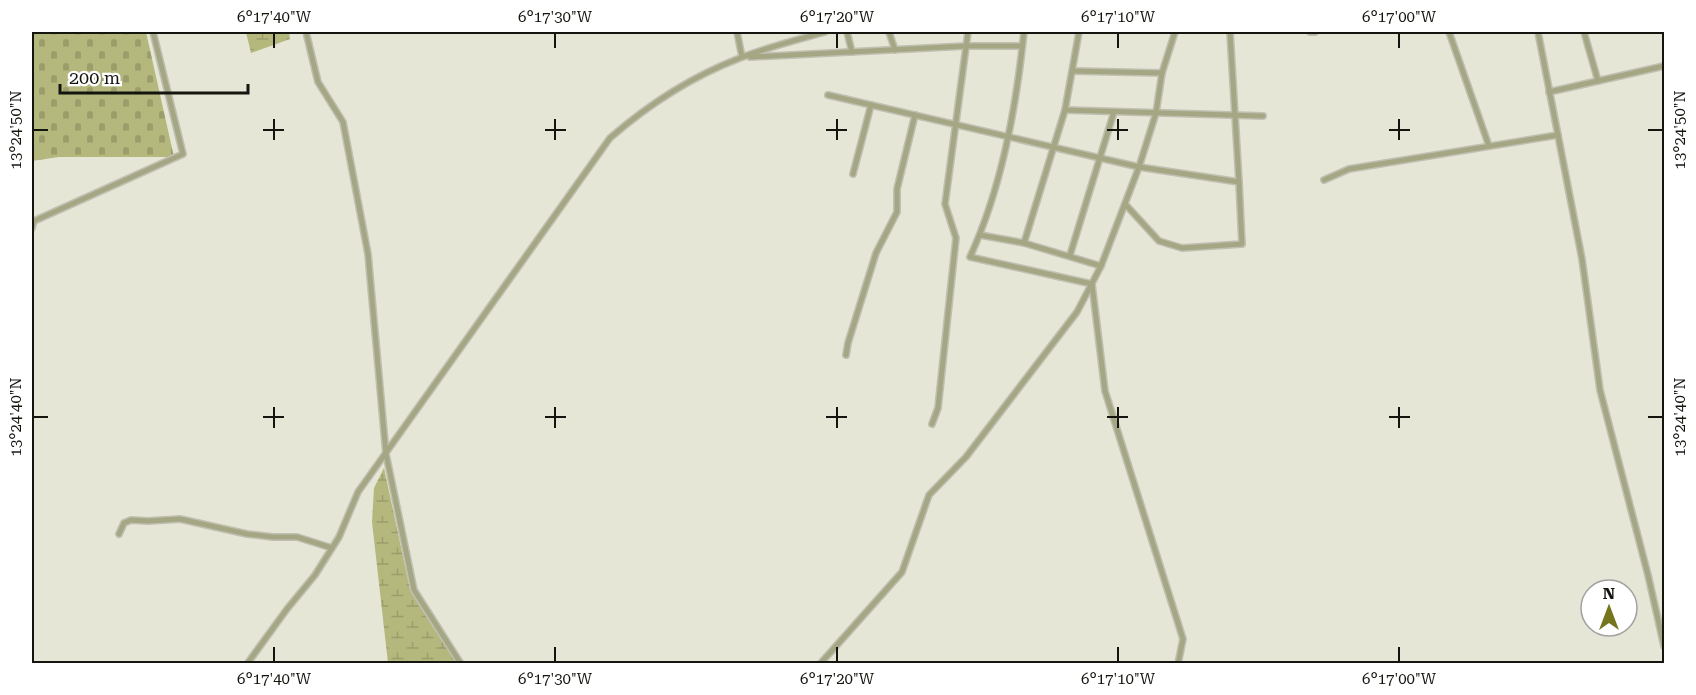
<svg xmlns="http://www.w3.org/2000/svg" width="1696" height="695" viewBox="0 0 1696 695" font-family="'Roboto Serif',serif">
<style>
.wetland{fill:url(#wetland-marsh)}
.cemetery{fill:url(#cemetery-stones)}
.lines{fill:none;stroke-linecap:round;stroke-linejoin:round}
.minor-casing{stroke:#c0c0b2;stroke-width:8}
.minor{stroke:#a5a784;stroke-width:5}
.ticks{fill:none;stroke:#15150f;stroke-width:2}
.neatline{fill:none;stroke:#15150f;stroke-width:2}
.ticks-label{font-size:15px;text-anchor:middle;fill:#15150f}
</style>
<defs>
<pattern id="wetland-marsh" width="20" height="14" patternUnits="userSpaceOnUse" patternTransform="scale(1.5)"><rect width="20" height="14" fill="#b5b87d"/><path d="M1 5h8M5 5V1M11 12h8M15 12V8" fill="none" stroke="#9b9d6b"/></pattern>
<pattern id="cemetery-stones" width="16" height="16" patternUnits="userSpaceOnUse" patternTransform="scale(1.5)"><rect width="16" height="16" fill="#b5b87d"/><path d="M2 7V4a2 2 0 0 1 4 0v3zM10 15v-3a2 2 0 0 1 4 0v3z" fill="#9b9d6b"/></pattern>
</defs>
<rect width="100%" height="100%" fill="#e5e6d6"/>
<g class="wetland">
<polygon points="246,32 289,32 290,39 251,53"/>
<polygon points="384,468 410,589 457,663 388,663 372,522 374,488"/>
</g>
<polygon class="cemetery" points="32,32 146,32 174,157 59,157 32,161"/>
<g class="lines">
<g class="minor-casing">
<g id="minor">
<polyline points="306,32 318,82 343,122 368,254 386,454 414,590 461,664"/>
<polyline points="737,32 742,57"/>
<polyline points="847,32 852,52"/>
<polyline points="889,32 895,50"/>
<path d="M1024,32c-8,76 -22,155 -54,225l122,27 13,107 78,248 -5,25"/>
<polyline points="1230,32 1239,182"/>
<polyline points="1310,32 1315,32"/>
<polyline points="1449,32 1489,146"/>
<polyline points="1538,32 1582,259 1600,390 1648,575 1664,646"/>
<polyline points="1584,32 1598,81"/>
<polyline points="750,57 966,46 1022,46"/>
<polyline points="1073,71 1162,73"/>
<polyline points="1549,92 1664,66"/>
<polyline points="828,95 1139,167 1239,182 1242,244 1182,248 1159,241 1125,204"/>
<polyline points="1065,110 1263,116"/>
<polyline points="853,174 871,105"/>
<polyline points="1324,180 1349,169 1558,135"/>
<polyline points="32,228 34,221 183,154 153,32"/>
<polyline points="980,235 1024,243 1101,266"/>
<polyline points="1024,243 1065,110 1079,32"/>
<polyline points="1070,255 1114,112"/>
<polyline points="846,355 848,343 876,253 897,212 897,189 915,115"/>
<polyline points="932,424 938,408 956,238 945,204 968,32"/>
<polyline points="119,534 124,523 131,520 148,521 180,519 247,534 273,537 297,537 332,548"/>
<path d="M247,664l40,-55 28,-34 24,-38 19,-45 252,-354c38,-33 83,-62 130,-80 28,-11 57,-18 85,-26"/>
<polyline points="820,664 902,572 929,495 966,457 1077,312 1101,266 1139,167 1156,113 1162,73 1175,32"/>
</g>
</g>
<use href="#minor" class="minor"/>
</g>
<path class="ticks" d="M274,33v15M555,33v15M837,33v15M1118,33v15M1399,33v15M274,119v21M555,119v21M837,119v21M1118,119v21M1399,119v21M33,130h15M263,130h21M545,130h21M826,130h21M1107,130h21M1389,130h21M1648,130h15M274,407v21M555,407v21M837,407v21M1118,407v21M1399,407v21M33,417h15M263,417h21M545,417h21M826,417h21M1107,417h21M1389,417h21M1648,417h15M274,647v15M555,647v15M837,647v15M1118,647v15M1399,647v15"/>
<rect width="1696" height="695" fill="none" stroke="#ffffff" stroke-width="66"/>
<g transform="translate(1609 608)"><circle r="28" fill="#ffffff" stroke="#a1a19f" stroke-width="1.5"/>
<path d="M0-4.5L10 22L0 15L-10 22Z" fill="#74751c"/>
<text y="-9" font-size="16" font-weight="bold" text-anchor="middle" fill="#15150f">N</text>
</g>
<path d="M60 84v9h188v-9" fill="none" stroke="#15150f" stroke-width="3"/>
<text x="69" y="84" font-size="18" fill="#15150f" stroke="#ffffff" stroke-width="4.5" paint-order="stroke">200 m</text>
<rect x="33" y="33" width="1630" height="629" class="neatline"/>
<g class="ticks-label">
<text x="274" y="22">6°17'40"W</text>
<text x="555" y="22">6°17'30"W</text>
<text x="837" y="22">6°17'20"W</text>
<text x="1118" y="22">6°17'10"W</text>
<text x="1399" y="22">6°17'00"W</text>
<text transform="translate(16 130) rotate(-90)" y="5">13°24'50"N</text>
<text transform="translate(1680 130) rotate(-90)" y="5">13°24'50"N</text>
<text transform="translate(16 417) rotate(-90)" y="5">13°24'40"N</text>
<text transform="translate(1680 417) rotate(-90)" y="5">13°24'40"N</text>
<text x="274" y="684">6°17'40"W</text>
<text x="555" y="684">6°17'30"W</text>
<text x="837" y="684">6°17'20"W</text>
<text x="1118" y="684">6°17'10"W</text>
<text x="1399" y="684">6°17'00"W</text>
</g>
</svg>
